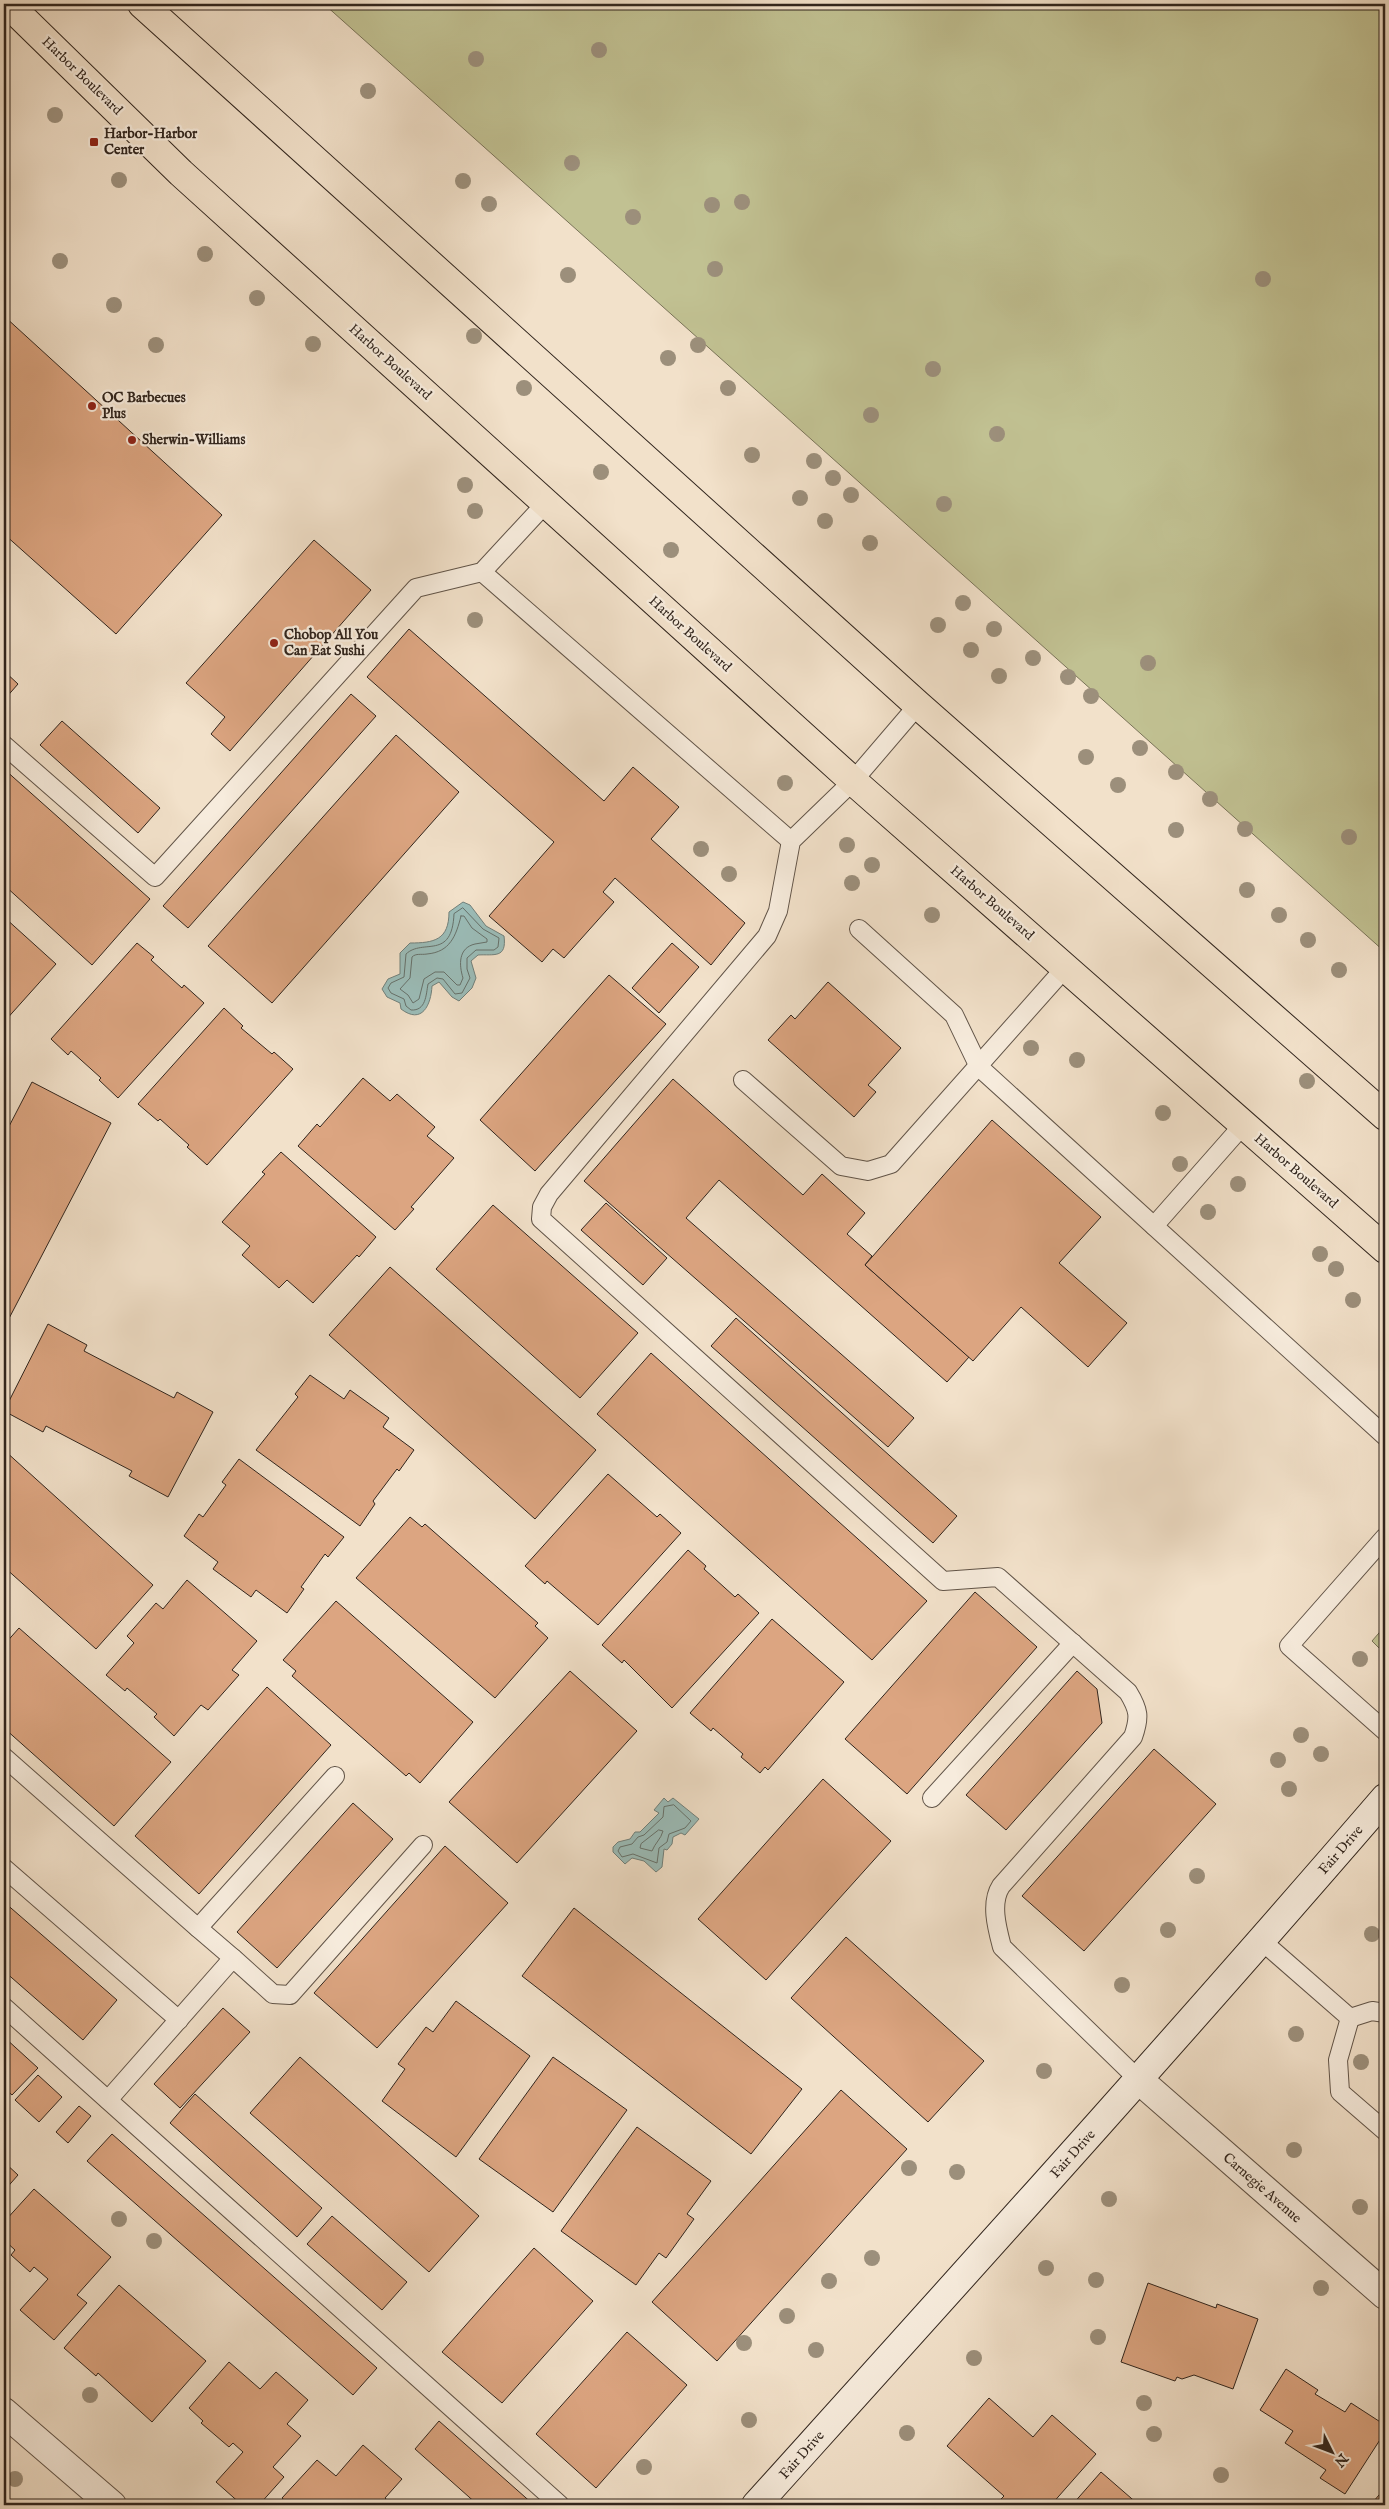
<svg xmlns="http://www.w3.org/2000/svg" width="1389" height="2509" viewBox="0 0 1389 2509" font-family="'IM FELL English',serif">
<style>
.green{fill:#c1c192;stroke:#797358}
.water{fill:#9bbdb9;stroke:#71807b}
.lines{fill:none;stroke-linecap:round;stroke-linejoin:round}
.shore{stroke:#66716b;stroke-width:1}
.building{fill:#dca581;stroke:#31251d}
.service-casing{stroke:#615448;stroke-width:20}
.minor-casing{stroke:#615448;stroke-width:30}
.secondary-casing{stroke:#31251d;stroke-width:30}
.primary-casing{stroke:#31251d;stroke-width:30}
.service{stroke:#f7ecdd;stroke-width:18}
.minor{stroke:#f7ecdd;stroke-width:28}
.secondary{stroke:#f7ecdd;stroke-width:28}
.primary{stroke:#f2e1ca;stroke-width:28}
.tree{fill:#9c8f7b}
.poi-dot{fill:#8f2418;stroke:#f7ecdd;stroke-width:2}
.labels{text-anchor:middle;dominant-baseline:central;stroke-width:4.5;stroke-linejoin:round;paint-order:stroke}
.street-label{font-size:14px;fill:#31251d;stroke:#f7ecdd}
.poi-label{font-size:14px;font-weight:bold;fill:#31251d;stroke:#f7ecdd;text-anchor:start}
</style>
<rect width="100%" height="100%" fill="#f2e1ca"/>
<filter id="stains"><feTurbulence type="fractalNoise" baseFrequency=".004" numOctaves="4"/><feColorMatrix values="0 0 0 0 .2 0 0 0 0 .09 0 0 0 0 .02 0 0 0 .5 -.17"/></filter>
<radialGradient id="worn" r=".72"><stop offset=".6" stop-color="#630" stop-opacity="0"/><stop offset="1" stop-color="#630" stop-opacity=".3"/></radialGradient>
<g class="green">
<polygon points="324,4 1385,4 1385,952"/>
<polygon points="1385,1626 1385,1649 1383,1652 1372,1641"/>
</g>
<g class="water">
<path d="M463,902l7,3 16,21 18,10c3,23 -10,18 -26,19l-7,6 5,17 -4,10 -13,13 -7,-4 -13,-15 -7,4c-1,19 -10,39 -31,23l-1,-6 -13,-6 -5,-8 6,-10 12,-5v-21l10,-10c24,0 39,-3 39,-31z"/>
<polygon points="664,1798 668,1802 673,1798 699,1819 685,1835 681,1833 673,1837 672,1844 667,1850 664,1849 662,1867 656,1872 644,1861 632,1858 625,1864 613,1852 613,1847 618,1842 630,1839 635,1832 640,1832 659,1813 654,1810"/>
</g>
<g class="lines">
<g class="shore">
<path d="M463,908l20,21 16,9 -1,9 -4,3h-18l-9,8v11l3,9 -8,15 -7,1 -12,-15 -6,-1 -9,6c-2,11 -2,27 -17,26l-5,-4 -2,-7 -13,-6 -3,-5 3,-5 13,-6 2,-23c17,-16 46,7 48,-40z"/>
<path d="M461,916h3l8,12 15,11v3c-4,1 -8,1 -12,2 -17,4 -16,21 -12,34l-3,7h-3l-13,-13h-9l-11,7 -5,20 -6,4 -5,-8 -8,-6 10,-11 2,-21c4,-4 9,-2 15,-3 23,-2 29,-18 34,-38z"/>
<polygon points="674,1805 691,1821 685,1828 669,1834 667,1842 659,1848 657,1863 633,1854 622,1857 618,1851 620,1847 632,1844 638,1837 644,1835 663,1817 664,1807"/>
<path d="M659,1830l4,1c-2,8 -8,12 -11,20l-12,-3 1,-4z"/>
</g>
</g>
<g class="building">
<polygon points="4,316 222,515 116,634 4,534"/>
<polygon points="314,540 371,590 230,751 211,734 225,717 186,683"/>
<polygon points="409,629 604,801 633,767 679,807 651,839 745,923 711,965 615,878 603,892 614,902 564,958 553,949 542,962 489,916 554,842 367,677"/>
<polygon points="4,671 18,684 4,700"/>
<polygon points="351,694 376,716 188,928 163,906"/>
<polygon points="62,721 160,808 138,833 40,745"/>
<polygon points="396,735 459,792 272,1003 208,946"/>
<polygon points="4,769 150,899 92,965 4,885"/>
<polygon points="4,917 56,964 4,1022"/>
<polygon points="137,943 154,957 151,960 182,988 184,985 204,1003 118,1098 99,1080 101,1078 71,1051 68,1055 51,1039"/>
<polygon points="672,943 699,967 659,1013 632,988"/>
<polygon points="609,975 666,1024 535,1171 480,1120"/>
<polygon points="828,982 901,1048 868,1085 876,1092 854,1117 768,1040 791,1015 795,1019"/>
<polygon points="224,1008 243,1026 241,1028 272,1054 274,1052 293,1069 207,1165 187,1147 189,1145 160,1119 158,1121 138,1104"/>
<polygon points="363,1078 390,1101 397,1094 435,1127 427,1136 454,1158 411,1207 414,1209 395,1230 298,1146 317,1124 320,1127"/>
<polygon points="673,1079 803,1195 822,1174 865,1213 847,1234 872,1256 865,1265 969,1357 947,1382 719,1180 686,1218 914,1418 888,1447 584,1181"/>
<polygon points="32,1082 111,1123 4,1328 4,1136"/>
<polygon points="992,1120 1101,1217 1059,1263 1127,1323 1088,1367 1021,1307 973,1361 865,1265"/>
<polygon points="281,1152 376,1237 359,1257 357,1255 313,1303 287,1280 279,1288 242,1255 250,1246 222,1222 265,1174 262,1172"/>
<polygon points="606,1203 667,1258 643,1285 581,1230"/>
<polygon points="493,1205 638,1333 580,1398 436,1269"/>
<polygon points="390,1267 596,1450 535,1519 329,1335"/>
<polygon points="736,1318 957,1516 933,1543 711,1346"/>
<polygon points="48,1324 87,1345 84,1351 174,1398 177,1392 213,1412 168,1497 129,1476 132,1471 46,1426 43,1432 4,1411"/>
<polygon points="651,1353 927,1601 872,1660 597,1414"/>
<polygon points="310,1375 344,1399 350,1390 389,1418 383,1427 414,1450 399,1471 397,1469 373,1501 375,1504 360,1526 256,1450 298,1397 295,1394"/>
<polygon points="4,1450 153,1585 96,1649 4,1567"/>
<polygon points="239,1459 344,1537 328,1557 325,1554 301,1587 304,1589 287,1613 256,1590 251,1597 213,1569 218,1562 184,1536 199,1514 203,1517 226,1485 222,1482"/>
<polygon points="608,1474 657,1517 660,1514 681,1533 598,1625 547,1581 545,1584 525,1566"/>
<polygon points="410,1517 422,1527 425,1524 538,1623 535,1626 548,1638 495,1698 356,1578"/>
<polygon points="688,1550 706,1566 704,1569 735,1597 738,1594 759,1613 672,1708 624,1660 622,1663 602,1645"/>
<polygon points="187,1580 257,1641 232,1670 239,1675 208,1710 201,1705 174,1736 154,1717 157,1714 127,1688 125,1691 106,1675 134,1643 127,1636 156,1603 163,1609"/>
<polygon points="975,1592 1037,1647 907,1794 845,1739"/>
<polygon points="336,1601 473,1722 420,1783 409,1773 406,1776 292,1676 296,1671 283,1660"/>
<polygon points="772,1619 844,1682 768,1770 765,1767 760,1773 741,1757 743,1754 713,1728 711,1731 690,1713"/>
<polygon points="19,1628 171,1762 114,1826 4,1728 4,1645"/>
<polygon points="570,1671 637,1731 517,1863 449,1802"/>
<polygon points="1077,1671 1097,1689 1102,1723 1006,1830 966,1795"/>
<polygon points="267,1687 331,1745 199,1894 135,1836"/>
<polygon points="1154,1749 1216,1804 1084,1951 1022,1896"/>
<polygon points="823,1779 891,1841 766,1980 698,1919"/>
<polygon points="353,1803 393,1839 277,1968 237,1932"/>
<polygon points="445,1846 508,1903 377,2048 314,1993"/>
<polygon points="4,1902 117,2000 83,2040 4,1971"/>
<polygon points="574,1908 802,2089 751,2154 522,1976"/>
<polygon points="846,1937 984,2061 928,2122 791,1998"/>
<polygon points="456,2001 530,2056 456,2157 382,2101 405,2069 398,2064 426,2027 433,2032"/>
<polygon points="223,2008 250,2032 180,2108 154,2084"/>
<polygon points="4,2037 38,2068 12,2095 4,2088"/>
<polygon points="300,2057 479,2216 429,2272 250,2113"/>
<polygon points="553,2057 627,2110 553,2212 479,2159"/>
<polygon points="38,2075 62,2097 39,2122 15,2100"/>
<polygon points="841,2090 907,2149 717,2361 652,2302"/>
<polygon points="195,2094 322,2208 297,2237 170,2123"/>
<polygon points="79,2106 91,2116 68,2143 56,2132"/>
<polygon points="637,2127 711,2181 687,2214 694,2219 666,2258 659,2253 636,2285 561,2231"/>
<polygon points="112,2134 377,2368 353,2395 87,2161"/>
<polygon points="4,2162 18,2175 4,2191"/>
<polygon points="34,2189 111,2257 77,2295 87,2303 54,2340 20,2310 48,2279 34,2267 30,2272 11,2255 15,2250 4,2240 4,2222"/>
<polygon points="332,2216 407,2282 382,2310 307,2244"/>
<polygon points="534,2248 593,2301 502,2403 442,2352"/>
<polygon points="1148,2283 1216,2308 1217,2304 1258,2319 1233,2389 1194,2375 1182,2379 1177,2377 1175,2381 1121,2362"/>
<polygon points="119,2285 206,2361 152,2422 98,2373 96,2376 64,2348"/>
<polygon points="627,2332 687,2385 596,2488 536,2434"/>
<polygon points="229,2362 260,2389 276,2372 308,2400 287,2424 301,2436 273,2467 284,2477 259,2505 242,2505 216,2482 243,2452 233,2443 229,2447 201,2423 203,2421 189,2408"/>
<polygon points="1286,2369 1318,2390 1315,2394 1345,2412 1351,2403 1385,2425 1385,2432 1345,2494 1320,2478 1326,2470 1285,2443 1293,2431 1260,2410"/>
<polygon points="989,2398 1033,2437 1052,2415 1096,2454 1051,2505 1008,2505 1001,2499 1004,2496 947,2446"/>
<polygon points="439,2421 534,2505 478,2505 415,2449"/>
<polygon points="363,2445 402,2479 385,2498 393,2505 290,2505 282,2498 317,2460 336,2476"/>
<polygon points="1101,2472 1139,2505 1072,2505"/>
<polygon points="1385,2488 1385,2505 1377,2505 1373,2502"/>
</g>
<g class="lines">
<g class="service-casing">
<g id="service">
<polyline points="482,572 791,841"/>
<path d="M918,705l-65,76 -62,60 -13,70 -11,25 -218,258 -7,13 -1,12 402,362 55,-4 130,115c11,18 12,25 5,45l-132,149c-11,17 -4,42 1,61l137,133"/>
<polyline points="4,745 155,877 416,588 482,572 546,503"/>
<polyline points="859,929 954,1015 979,1067 1385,1436"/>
<polyline points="743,1080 841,1166 868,1171 891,1164 1065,968"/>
<polyline points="1154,1226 1243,1125"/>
<polyline points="1385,1537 1289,1646 1385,1731"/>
<polyline points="4,1757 198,1928"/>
<polyline points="932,1798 1073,1643"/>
<polyline points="4,1868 179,2020"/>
<polyline points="1263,1942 1350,2018"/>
<polyline points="233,1958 198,1928 335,1776"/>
<polyline points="4,2007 560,2505"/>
<polyline points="1350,2018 1338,2060 1340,2092 1385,2131"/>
<polyline points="1350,2018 1372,2011 1385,2013"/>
<polyline points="108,2100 233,1958 273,1994 290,1995 423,1845"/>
</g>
</g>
<g class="minor-casing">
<g id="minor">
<polyline points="1139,2080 1385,2295"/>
<polyline points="4,2412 112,2505"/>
</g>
</g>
<g class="secondary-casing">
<path id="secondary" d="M756,2505c211,-234 423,-468 629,-707"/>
</g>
<g class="primary-casing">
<g id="primary">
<polyline points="8,4 181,173 853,781 1385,1249"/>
<polyline points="142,4 918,705 1385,1116"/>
</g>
</g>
<use href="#service" class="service"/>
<use href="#minor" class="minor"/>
<use href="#secondary" class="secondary"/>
<use href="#primary" class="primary"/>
</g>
<g class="tree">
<circle cx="599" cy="50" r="8"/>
<circle cx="476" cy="59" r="8"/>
<circle cx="368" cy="91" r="8"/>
<circle cx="55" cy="115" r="8"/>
<circle cx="572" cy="163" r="8"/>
<circle cx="119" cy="180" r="8"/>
<circle cx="463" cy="181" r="8"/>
<circle cx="742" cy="202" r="8"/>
<circle cx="489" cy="204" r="8"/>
<circle cx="712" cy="205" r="8"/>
<circle cx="633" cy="217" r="8"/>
<circle cx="205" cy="254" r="8"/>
<circle cx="60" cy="261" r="8"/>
<circle cx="715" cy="269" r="8"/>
<circle cx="568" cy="275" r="8"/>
<circle cx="1263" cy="279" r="8"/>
<circle cx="257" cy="298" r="8"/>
<circle cx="114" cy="305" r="8"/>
<circle cx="474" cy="336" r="8"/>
<circle cx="313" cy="344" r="8"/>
<circle cx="156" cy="345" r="8"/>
<circle cx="698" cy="345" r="8"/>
<circle cx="668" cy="358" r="8"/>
<circle cx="933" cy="369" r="8"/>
<circle cx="524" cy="388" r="8"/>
<circle cx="728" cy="388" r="8"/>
<circle cx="871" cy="415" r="8"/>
<circle cx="997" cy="434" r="8"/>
<circle cx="752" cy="455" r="8"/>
<circle cx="814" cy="461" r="8"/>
<circle cx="601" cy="472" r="8"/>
<circle cx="833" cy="478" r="8"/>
<circle cx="465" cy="485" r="8"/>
<circle cx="851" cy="495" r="8"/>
<circle cx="800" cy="498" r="8"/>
<circle cx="944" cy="504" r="8"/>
<circle cx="475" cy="511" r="8"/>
<circle cx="825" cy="521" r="8"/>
<circle cx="870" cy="543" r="8"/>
<circle cx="671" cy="550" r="8"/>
<circle cx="963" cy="603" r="8"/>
<circle cx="475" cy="620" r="8"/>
<circle cx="938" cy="625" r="8"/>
<circle cx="994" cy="629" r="8"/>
<circle cx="971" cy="650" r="8"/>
<circle cx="1033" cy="658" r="8"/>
<circle cx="1148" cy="663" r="8"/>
<circle cx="999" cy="676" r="8"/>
<circle cx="1068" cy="677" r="8"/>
<circle cx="1091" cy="696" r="8"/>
<circle cx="1140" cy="748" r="8"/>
<circle cx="1086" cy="757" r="8"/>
<circle cx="1176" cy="772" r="8"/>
<circle cx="785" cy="783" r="8"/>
<circle cx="1118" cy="785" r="8"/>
<circle cx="1210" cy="799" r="8"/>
<circle cx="1245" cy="829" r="8"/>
<circle cx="1176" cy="830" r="8"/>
<circle cx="1349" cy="837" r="8"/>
<circle cx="847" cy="845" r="8"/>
<circle cx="701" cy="849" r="8"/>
<circle cx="872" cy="865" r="8"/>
<circle cx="729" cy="874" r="8"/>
<circle cx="852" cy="883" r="8"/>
<circle cx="1247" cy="890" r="8"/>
<circle cx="420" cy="899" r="8"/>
<circle cx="932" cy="915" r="8"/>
<circle cx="1279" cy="915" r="8"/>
<circle cx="1308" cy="940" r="8"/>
<circle cx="1339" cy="970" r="8"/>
<circle cx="1031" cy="1048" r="8"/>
<circle cx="1077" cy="1060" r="8"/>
<circle cx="1307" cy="1081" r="8"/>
<circle cx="1163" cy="1113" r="8"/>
<circle cx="1180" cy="1164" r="8"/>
<circle cx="1238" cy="1184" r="8"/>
<circle cx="1208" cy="1212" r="8"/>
<circle cx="1320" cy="1254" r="8"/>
<circle cx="1336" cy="1269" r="8"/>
<circle cx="1353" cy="1300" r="8"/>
<circle cx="1360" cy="1659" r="8"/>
<circle cx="1301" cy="1735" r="8"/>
<circle cx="1321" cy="1754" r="8"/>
<circle cx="1278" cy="1760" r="8"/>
<circle cx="1289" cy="1789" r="8"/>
<circle cx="1197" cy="1876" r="8"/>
<circle cx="1168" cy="1930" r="8"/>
<circle cx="1372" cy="1934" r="8"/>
<circle cx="1122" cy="1985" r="8"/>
<circle cx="1296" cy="2034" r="8"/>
<circle cx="1361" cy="2062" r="8"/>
<circle cx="1044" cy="2071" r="8"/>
<circle cx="1294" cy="2150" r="8"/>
<circle cx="909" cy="2168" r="8"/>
<circle cx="957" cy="2172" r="8"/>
<circle cx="1109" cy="2199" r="8"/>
<circle cx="1360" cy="2207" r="8"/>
<circle cx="119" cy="2219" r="8"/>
<circle cx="154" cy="2241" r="8"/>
<circle cx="872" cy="2258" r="8"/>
<circle cx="1046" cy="2268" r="8"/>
<circle cx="1096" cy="2280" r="8"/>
<circle cx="829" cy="2281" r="8"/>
<circle cx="1321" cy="2288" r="8"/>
<circle cx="787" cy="2316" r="8"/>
<circle cx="1098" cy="2337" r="8"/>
<circle cx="744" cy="2343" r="8"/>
<circle cx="816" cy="2350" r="8"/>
<circle cx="974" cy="2358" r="8"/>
<circle cx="90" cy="2395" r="8"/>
<circle cx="1144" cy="2403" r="8"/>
<circle cx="749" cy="2420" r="8"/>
<circle cx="907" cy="2433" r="8"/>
<circle cx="1154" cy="2434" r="8"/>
<circle cx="644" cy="2467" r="8"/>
<circle cx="1221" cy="2475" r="8"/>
<circle cx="15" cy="2479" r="8"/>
</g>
<g class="poi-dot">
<rect x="89" y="137" width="10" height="10" rx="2.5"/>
<circle cx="92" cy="406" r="5"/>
<circle cx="132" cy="440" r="5"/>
<circle cx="274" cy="643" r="5"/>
</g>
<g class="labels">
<g class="street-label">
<text transform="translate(82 76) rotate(44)">Harbor Boulevard</text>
<text transform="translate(390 362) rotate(42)">Harbor Boulevard</text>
<text transform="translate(690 634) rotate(42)">Harbor Boulevard</text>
<text transform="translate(992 903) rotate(41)">Harbor Boulevard</text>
<text transform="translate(1296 1171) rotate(41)">Harbor Boulevard</text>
<text transform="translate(1341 1850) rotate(-49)">Fair Drive</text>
<text transform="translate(1073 2154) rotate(-48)">Fair Drive</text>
<text transform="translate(1262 2188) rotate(41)">Carnegie Avenue</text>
<text transform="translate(802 2455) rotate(-48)">Fair Drive</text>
</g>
<g class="poi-label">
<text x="104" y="134">Harbor-Harbor<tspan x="104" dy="16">Center</tspan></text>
<text x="102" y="398">OC Barbecues<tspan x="102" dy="16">Plus</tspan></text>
<text x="142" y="440">Sherwin-Williams</text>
<text x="284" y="635">Chobop All You<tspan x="284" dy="16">Can Eat Sushi</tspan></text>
</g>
</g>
<rect width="1389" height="2509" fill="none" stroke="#f2e1ca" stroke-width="20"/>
<rect x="5" y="5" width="1379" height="2499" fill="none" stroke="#31251d" stroke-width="2.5"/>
<rect x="10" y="10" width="1369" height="2489" fill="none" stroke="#31251d"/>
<g transform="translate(1332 2452) rotate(132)" stroke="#f7ecdd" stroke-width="4" paint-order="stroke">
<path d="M0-4L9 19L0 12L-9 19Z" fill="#31251d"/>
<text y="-8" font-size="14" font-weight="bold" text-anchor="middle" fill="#31251d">N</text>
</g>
<rect width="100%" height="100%" filter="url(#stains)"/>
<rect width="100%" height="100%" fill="url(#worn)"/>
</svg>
